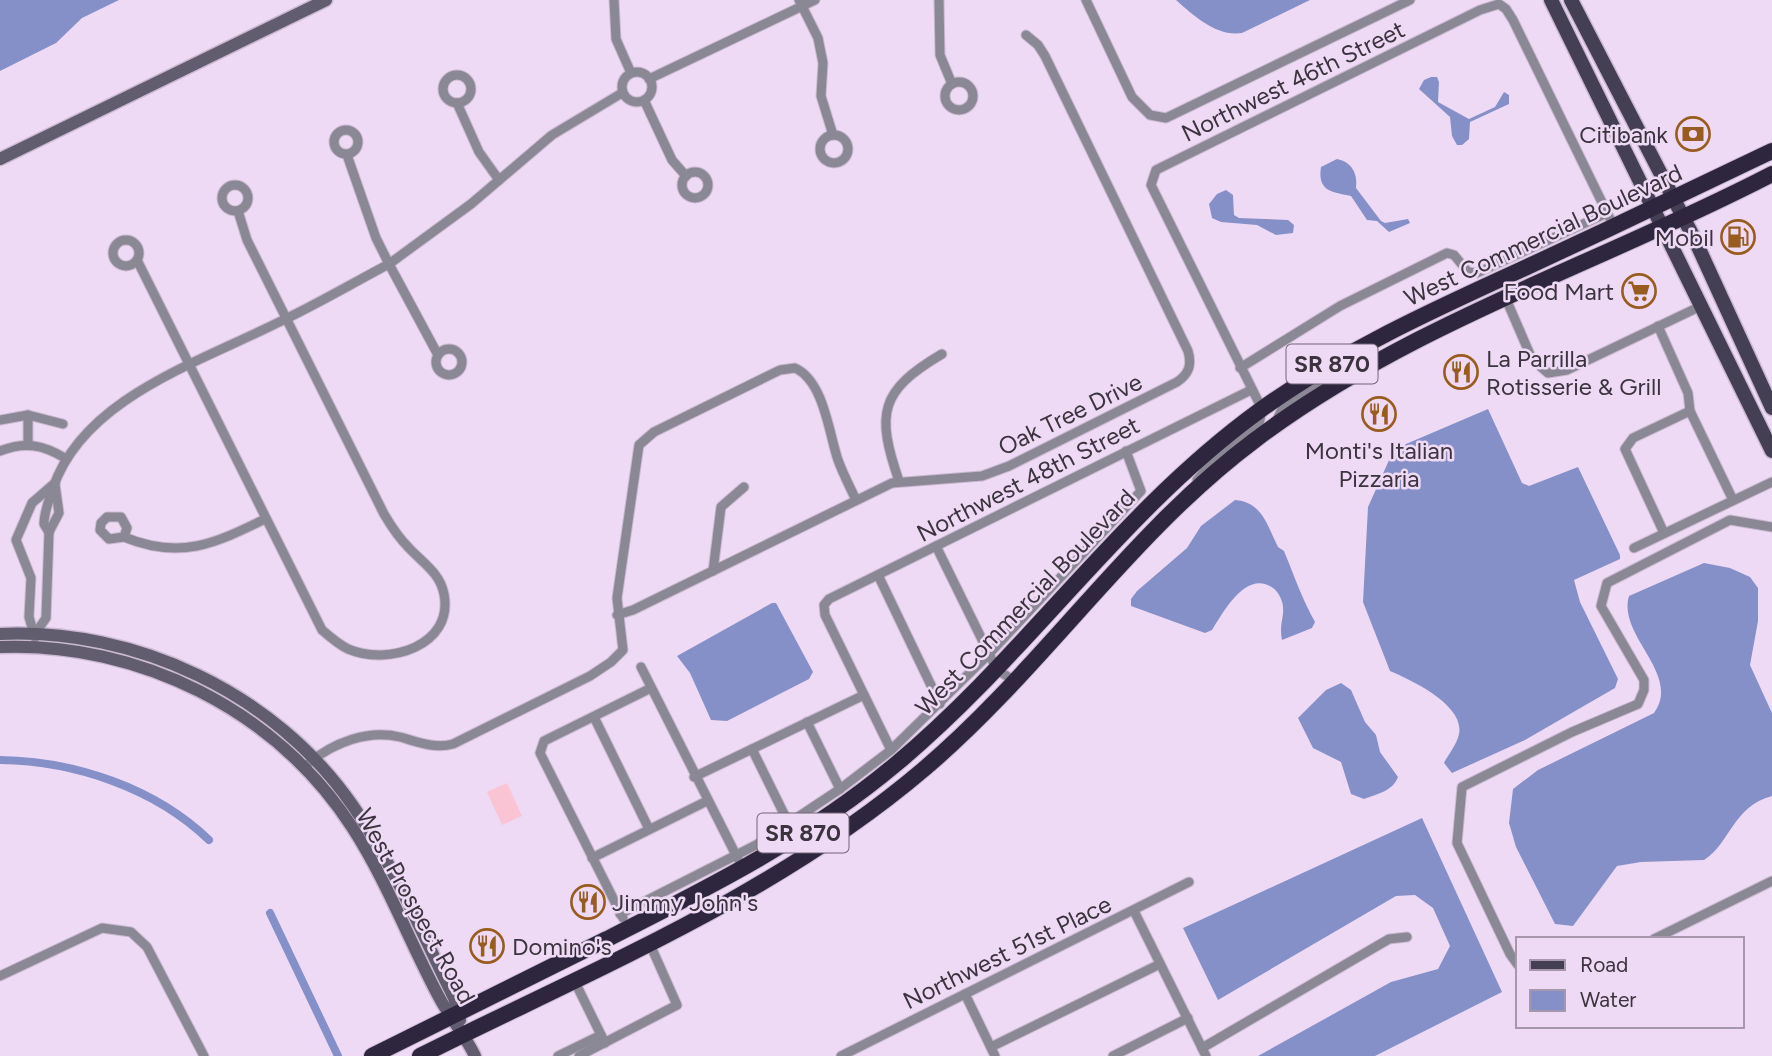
<svg xmlns="http://www.w3.org/2000/svg" width="1772" height="1056" viewBox="0 0 1772 1056" font-family="Figtree,sans-serif">
<style>
.green{fill:#fac4d4}
.water{fill:#8690c8}
.lines{fill:none;stroke-linecap:round;stroke-linejoin:round}
.canal{stroke:#8690c8;stroke-width:8}
.street-casing{stroke:#cbb9d1;stroke-width:11}
.secondary-casing{stroke:#cbb9d1;stroke-width:15}
.primary-casing{stroke:#cbb9d1;stroke-width:17}
.highway-casing{stroke:#cbb9d1;stroke-width:18}
.street{stroke:#8b8895;stroke-width:9}
.secondary{stroke:#615d6f;stroke-width:12}
.primary{stroke:#453f54;stroke-width:14}
.highway{stroke:#2d263e;stroke-width:16}
.labels{text-anchor:middle;dominant-baseline:central;stroke-width:5;stroke-linejoin:round;paint-order:stroke}
.shield{fill:#efdaf6;stroke:#716574;stroke-width:2}
.shield-label{font-size:23px;font-weight:bold;fill:#3b333d}
.street-label{font-size:24px;fill:#3b333d;stroke:#efdaf6}
.poi-label{font-size:24px;fill:#3b333d;stroke:#efdaf6;text-anchor:end}
</style>
<rect width="100%" height="100%" fill="#efdaf6"/>
<polygon class="green" points="507,783 522,816 502,825 487,792"/>
<g class="water">
<polygon points="0,0 119,0 82,18 56,43 0,71"/>
<path d="M1176,0h134l-68,33c-25,4 -48,-17 -66,-33z"/>
<polygon points="1431,77 1437,77 1439,82 1438,102 1469,119 1495,107 1504,92 1509,95 1509,104 1470,122 1469,139 1462,145 1457,145 1452,136 1450,117 1419,89 1424,80"/>
<path d="M1337,159c15,3 21,15 19,29l25,33 4,2 23,-4 2,4 -21,9 -12,-11 -10,-1 -16,-24c-18,-4 -34,-4 -30,-29z"/>
<polygon points="1226,190 1233,195 1234,215 1239,218 1288,220 1294,225 1293,233 1276,235 1257,225 1221,222 1212,218 1209,204 1217,194"/>
<path d="M1488,409l34,74 7,3 49,-19 42,88v4l-46,21 6,22 38,77 -3,9 -90,52 -73,33 -8,-10c4,-8 13,-19 15,-29 6,-29 -48,-54 -69,-63l-27,-69 5,-95 22,-49 16,-14z"/>
<path d="M1235,500c27,2 32,25 43,47l6,4c10,24 18,48 31,71l-3,6 -30,12c-3,-16 2,-21 1,-33 0,-6 -5,-16 -10,-19 -27,-19 -50,25 -61,42l-7,3 -74,-27v-7l6,-8 50,-43 14,-22z"/>
<path d="M1704,563l26,5 20,9 8,11v33l-8,44 22,48v83c-39,10 -42,48 -68,64l-63,2 -24,4 -44,60 -18,-2 -39,-77 -7,-24 4,-34 25,-19 116,-57c28,-39 -37,-77 -25,-117z"/>
<polygon points="772,603 776,603 813,672 809,679 727,721 711,720 690,673 677,656"/>
<path d="M1341,683l10,7 14,32 11,13 4,17 18,25c-5,14 -21,17 -34,22l-13,-5 -10,-32 -28,-14 -15,-30 28,-28z"/>
<polygon points="1422,818 1502,992 1375,1056 1258,1056 1391,982 1438,969 1450,946 1433,908 1415,895 1396,896 1218,1000 1183,928"/>
</g>
<g class="lines">
<g class="canal">
<path d="M0,760c75,1 155,28 209,80"/>
<polyline points="270,913 338,1056"/>
</g>
<g class="street-casing">
<g id="street">
<polyline points="614,0 616,39 631,73"/>
<polyline points="799,0 818,38 823,63 821,96 833,135"/>
<polyline points="939,0 940,55 952,84"/>
<polyline points="1086,0 1132,97 1150,115 1166,118 1410,0"/>
<circle cx="637" cy="87" r="15"/>
<circle cx="457" cy="89" r="14"/>
<polyline points="649,79 815,0"/>
<circle cx="959" cy="96" r="14"/>
<polyline points="644,100 672,160 686,176"/>
<polyline points="457,103 479,152 499,180"/>
<circle cx="346" cy="142" r="12"/>
<circle cx="834" cy="149" r="14"/>
<polyline points="347,155 376,238 389,264 471,204 552,135 622,93"/>
<circle cx="695" cy="185" r="13"/>
<circle cx="235" cy="198" r="13"/>
<circle cx="126" cy="253" r="13"/>
<path d="M137,260l185,370c8,7 16,14 26,19 40,17 106,-3 96,-55 -4,-21 -21,-31 -35,-46 -10,-10 -18,-22 -25,-34l-137,-274 -9,-29"/>
<polyline points="1506,299 1532,359 1548,373 1567,370 1701,306"/>
<polyline points="1658,326 1688,393 1690,411 1733,500"/>
<circle cx="449" cy="362" r="13"/>
<polyline points="1240,368 1340,306 1447,253 1454,255 1468,272 1477,273 1607,213"/>
<polyline points="0,420 28,415"/>
<polyline points="1275,424 1282,409 1352,360"/>
<polyline points="28,445 28,415 63,424"/>
<path d="M0,451c25,-10 43,-6 65,7"/>
<polyline points="1197,480 1210,464 1259,425 1262,409 1151,185 1156,170 1480,10 1499,4 1506,9 1513,20 1614,227"/>
<path d="M899,481c-23,-67 -20,-90 43,-127"/>
<path d="M49,532l-5,-8c0,-12 5,-24 9,-36 30,-89 144,-125 222,-164 39,-18 76,-40 114,-60l49,91"/>
<polyline points="49,532 59,513 55,484"/>
<polyline points="1664,533 1625,449 1633,438 1690,411"/>
<path d="M124,537l-15,2 -9,-9 1,-7 6,-6h14l6,11 -3,9c56,23 90,7 141,-18"/>
<polyline points="936,546 997,670 1015,681"/>
<polyline points="1634,548 1772,482"/>
<polyline points="713,571 721,507 744,487"/>
<polyline points="878,575 940,704"/>
<path d="M617,615l16,-5 259,-127 90,-7 27,-10 168,-84c12,-8 15,-17 11,-31l-143,-295 -7,-11 -12,-10"/>
<polyline points="35,634 46,618 49,532"/>
<polyline points="35,638 29,617 31,578 16,540 32,503 55,483"/>
<polyline points="641,667 738,859"/>
<polyline points="594,717 649,829"/>
<polyline points="807,722 840,789"/>
<polyline points="752,749 789,824"/>
<polyline points="891,750 825,615 824,605 829,599 1251,390"/>
<path d="M309,763c24,-20 59,-34 91,-26 18,5 34,12 53,7l137,-68 21,-14 12,-12 -6,-52 22,-153 15,-13 126,-62 15,-2c29,13 34,66 43,92 5,14 12,27 18,40"/>
<polyline points="694,777 864,695"/>
<polyline points="592,858 707,801"/>
<polyline points="1134,911 1206,1056"/>
<polyline points="620,914 756,845 840,789 891,750 989,654 1141,491 1126,451"/>
<polyline points="623,918 540,753 544,741 651,688"/>
<polyline points="1654,939 1772,881"/>
<polyline points="1518,965 1510,954 1457,843 1462,787 1572,732 1638,704 1644,690 1644,680 1601,606 1607,583 1730,520 1772,527"/>
<polyline points="0,976 102,928 131,932 147,947 204,1056"/>
<polyline points="574,980 605,1043"/>
<polyline points="965,994 995,1056"/>
<polyline points="991,1047 1160,964"/>
<polyline points="1202,1048 1389,939 1407,937"/>
<polyline points="558,1056 601,1035"/>
<polyline points="579,1056 677,1005 649,942"/>
<polyline points="841,1056 1189,882"/>
<polyline points="1113,1056 1188,1018"/>
</g>
</g>
<g class="secondary-casing">
<g id="secondary">
<polyline points="0,159 326,0"/>
<path d="M0,634c136,-6 275,59 353,172 41,59 69,128 101,192l6,22"/>
<path d="M0,647c139,-5 276,63 352,180 35,54 57,114 87,170 11,21 26,38 36,59"/>
</g>
</g>
<g class="primary-casing">
<g id="primary">
<polyline points="1551,0 1772,451"/>
<polyline points="1571,0 1695,240 1772,408"/>
</g>
</g>
<g class="highway-casing">
<g id="highway">
<path d="M372,1056c78,-39 156,-78 235,-117 101,-51 201,-101 289,-175 131,-109 223,-251 363,-353 83,-60 176,-102 268,-144 82,-38 164,-77 245,-116"/>
<path d="M420,1056c172,-86 356,-161 504,-287 119,-101 205,-235 331,-329 155,-117 346,-177 517,-266"/>
</g>
</g>
<use href="#street" class="street"/>
<use href="#secondary" class="secondary"/>
<use href="#primary" class="primary"/>
<use href="#highway" class="highway"/>
</g>
<defs>
<g id="bank-ring" transform="scale(1.75)"><circle r="9.5" fill="#efdaf6" stroke="#985c1e" stroke-width="1.5"/><path d="M-6-4H6V4H-6ZM0-2.3a2.3 2.3 0 1 0 0 4.6a2.3 2.3 0 1 0 0-4.6Z" fill="#985c1e"/></g>
<g id="fuel-ring" transform="scale(1.75)"><circle r="9.5" fill="#efdaf6" stroke="#985c1e" stroke-width="1.5"/><path d="M-5.5-6h7V0h2V4h1.3V-2.5L3-4.5l.8-.8L6-3V5H2.5V1h-1V6h-7ZM-4.2-4.7v3.2H.2V-4.7Z" fill="#985c1e"/></g>
<g id="supermarket-ring" transform="scale(1.75)"><circle r="9.5" fill="#efdaf6" stroke="#985c1e" stroke-width="1.5"/><path d="M-6-5.5h2.5l.6 2H6L4.5 2H-2.5L-4.4-4H-6ZM-1.5 3.2a1.3 1.3 0 1 0 .1 0ZM3 3.2a1.3 1.3 0 1 0 .1 0Z" fill="#985c1e"/></g>
<g id="restaurant-ring" transform="scale(1.75)"><circle r="9.5" fill="#efdaf6" stroke="#985c1e" stroke-width="1.5"/><path d="M-5-6h1v4h1v-4h1v4h1v-4h1v5L-1.5 .5V6h-2V.5L-5-1ZM5-6V6H3V1.5H1.5Q1.5-4 5-6Z" fill="#985c1e"/></g>
</defs>
<g fill-rule="evenodd">
<use href="#bank-ring" x="1693" y="134"/>
<use href="#fuel-ring" x="1738" y="237"/>
<use href="#supermarket-ring" x="1639" y="291"/>
<use href="#restaurant-ring" x="1461" y="372"/>
<use href="#restaurant-ring" x="1379" y="414"/>
<use href="#restaurant-ring" x="588" y="902"/>
<use href="#restaurant-ring" x="487" y="946"/>
</g>
<g class="labels">
<g class="shield">
<rect x="1286.5" y="344.5" width="91" height="39" rx="5"/>
<rect x="757.5" y="813.5" width="91" height="39" rx="5"/>
</g>
<g class="shield-label">
<text x="1332" y="364">SR 870</text>
<text x="803" y="833">SR 870</text>
</g>
<g class="street-label">
<text transform="translate(1293 81) rotate(-26)">Northwest 46th Street</text>
<text transform="translate(1543 235) rotate(-25)">West Commercial Boulevard</text>
<text transform="translate(1070 414) rotate(-26)">Oak Tree Drive</text>
<text transform="translate(1028 479) rotate(-27)">Northwest 48th Street</text>
<text transform="translate(1025 602) rotate(-46)">West Commercial Boulevard</text>
<text transform="translate(416 906) rotate(61)">West Prospect Road</text>
<text transform="translate(1007 952) rotate(-26)">Northwest 51st Place</text>
</g>
<g class="poi-label">
<text x="1668" y="134">Citibank</text>
<text x="1714" y="237">Mobil</text>
<text x="1614" y="291">Food Mart</text>
<text x="1486" y="358" text-anchor="start">La Parrilla<tspan x="1486" dy="28">Rotisserie &amp; Grill</tspan></text>
<text x="1379" y="450" text-anchor="middle">Monti's Italian<tspan x="1379" dy="28">Pizzaria</tspan></text>
<text x="612" y="902" text-anchor="start">Jimmy John's</text>
<text x="512" y="946" text-anchor="start">Domino's</text>
</g>
</g>
<rect x="1516" y="937" width="228" height="91" fill="#efdaf6" stroke="#a797ac" stroke-width="2"/>
<rect x="1530" y="960" width="35" height="10" fill="#453f54" stroke="#a797ac" stroke-width="2"/>
<text x="1580" y="972" font-size="21" fill="#3b333d">Road</text>
<rect x="1530" y="990" width="35" height="21" fill="#8690c8" stroke="#a797ac" stroke-width="2"/>
<text x="1580" y="1007" font-size="21" fill="#3b333d">Water</text>
</svg>
